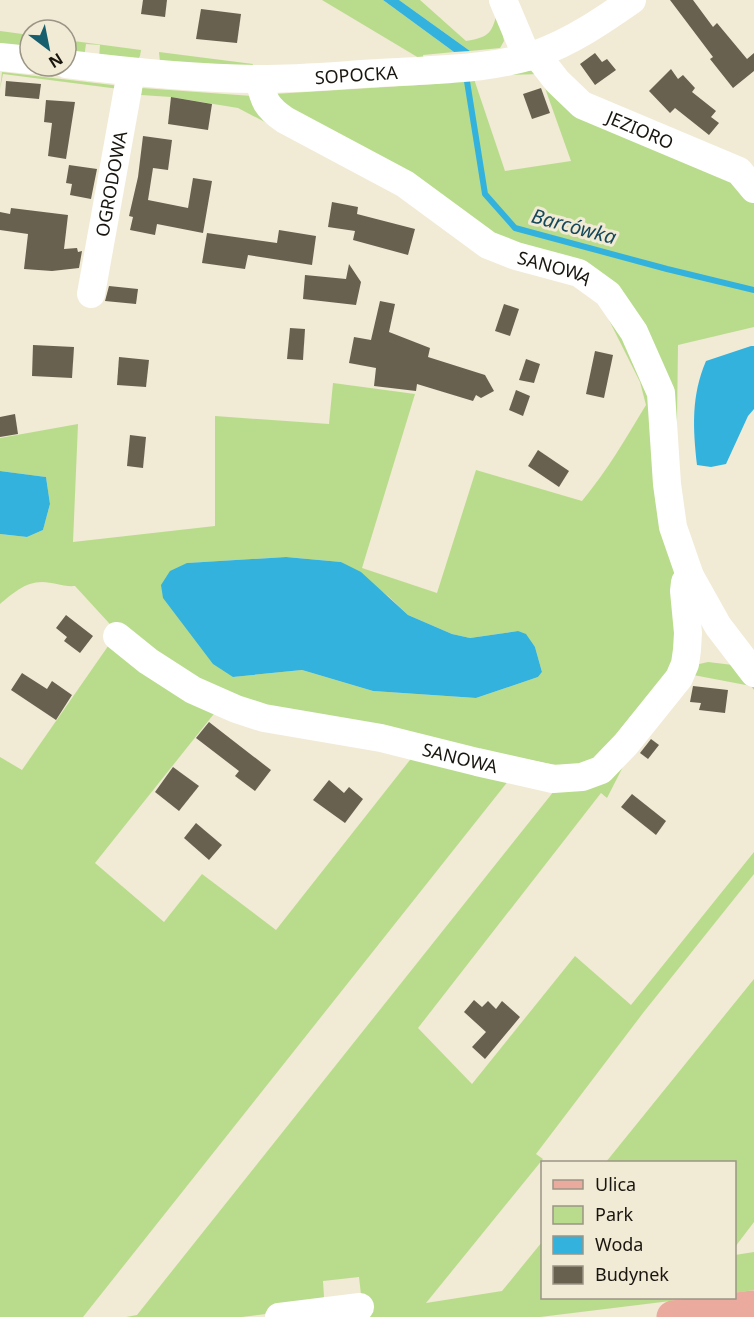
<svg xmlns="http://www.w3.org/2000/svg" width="754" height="1317" viewBox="0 0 754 1317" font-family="'Noto Sans',sans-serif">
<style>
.green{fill:#b9dc8c;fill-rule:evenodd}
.water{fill:#34b2de}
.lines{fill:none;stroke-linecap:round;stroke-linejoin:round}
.stream{stroke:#34b2de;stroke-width:6}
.building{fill:#68614f}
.minor{stroke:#fff;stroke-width:28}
.major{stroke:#eaaa9d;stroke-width:33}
.labels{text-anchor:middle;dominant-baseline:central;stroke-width:6;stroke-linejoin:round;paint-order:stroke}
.street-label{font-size:18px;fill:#19160f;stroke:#f1ead5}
.water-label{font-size:20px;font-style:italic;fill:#16485b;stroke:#f1ead5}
</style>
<rect width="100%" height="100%" fill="#f1ead5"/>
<g class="green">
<polygon points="322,0 383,0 454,52 423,55 424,61"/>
<path d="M399,0h21l46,41c25,-4 26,-9 32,-32l6,32 -4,7 -30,3z"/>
<polygon points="0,31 30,35 30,51 0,47"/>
<polygon points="66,40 141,50 140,56 135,64 99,58 100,45 86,44 84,58 66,55"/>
<polygon points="159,52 253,64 251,71 160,62"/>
<polygon points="530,65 728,170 754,199 754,327 678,345 677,421 670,475 625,310 511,250 277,107 274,94 435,84 474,79 505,171 571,161 540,74 506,75"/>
<polygon points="2,72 121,86 119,89 3,74 0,89"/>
<polygon points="142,88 252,96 303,142 238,108 171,97 141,95"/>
<path d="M605,312l45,67 29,192 2,84 -95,116 -363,-72 -104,-65 -44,-48c-12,1 -22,-4 -33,-4 -17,0 -30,12 -42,22v-70l27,3 16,-7 7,-26 -4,-27 -46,-6v-33l78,-14 -5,118 142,-16v-110l114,8 4,-41 82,11 -53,174 75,25 39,-123 106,31c25,-30 44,-63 64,-96l-6,-23zM286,557l55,5 47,34 20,19 44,19 18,4 48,-7 17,16 7,25 -4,5 -62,21 -103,-7 -71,-21 -69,7 -46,-114z"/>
<polygon points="113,639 217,710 95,863 164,922 202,874 276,930 417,751 513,775 83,1317 0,1317 0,757 22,770"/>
<polygon points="708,662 733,665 754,683 754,690 751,686 688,674 695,665"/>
<polygon points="630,753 607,798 601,793 418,1028 472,1084 575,956 631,1005 754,852 754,874 643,1013 536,1154 543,1159 426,1303 502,1291 542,1242 542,1298 695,1298 540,1317 326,1317 363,1312 359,1277 323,1281 324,1297 313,1308 242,1317 126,1317 137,1315 558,786"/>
<polygon points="754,979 754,1222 735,1247 734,1162 606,1162"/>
<polygon points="754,1252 754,1290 735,1293 735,1255"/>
</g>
<g class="water">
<polygon points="383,0 399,0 470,51 454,52"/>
<path d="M751,346h3v63l-6,7 -22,48 -15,3 -14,-2c-4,-37 -6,-69 9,-104z"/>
<polygon points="0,471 46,477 50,504 43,530 27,537 0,534"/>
<polygon points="286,557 341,562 361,572 408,615 452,634 470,638 518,631 526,634 535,647 542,672 538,677 476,698 373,691 302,670 233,677 213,664 163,598 161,585 170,571 187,563"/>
</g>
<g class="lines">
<polyline class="stream" points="466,75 485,194 515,228 667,269 754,290"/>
</g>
<g class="building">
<polygon points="143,0 167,0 165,17 141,14"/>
<polygon points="670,0 693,0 713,27 717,23 747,59 754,53 754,71 733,88 710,59 713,57"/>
<polygon points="201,9 241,14 237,43 196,39"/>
<polygon points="595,53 602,62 607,59 616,70 595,85 580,64"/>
<polygon points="671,69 678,79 683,75 695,88 692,92 716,111 711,117 719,123 709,135 675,108 670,113 649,91"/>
<polygon points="6,81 41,84 39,99 5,96"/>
<polygon points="541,88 550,113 532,119 523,94"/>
<polygon points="171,97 212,104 208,130 168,124"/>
<polygon points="46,100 75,102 66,159 48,156 52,123 44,122"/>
<polygon points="143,136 172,140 168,170 153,168 148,200 188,208 193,178 212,181 203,233 157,224 155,235 130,230 133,217 129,216 138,177"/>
<polygon points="69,165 97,169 91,199 70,195 72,184 66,183"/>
<polygon points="332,202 358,207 357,214 415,229 408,255 353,240 355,231 328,227"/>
<polygon points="11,208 68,215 64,249 77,248 78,252 82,251 79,268 52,271 24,269 28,234 0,230 0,212 10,214"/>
<polygon points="279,230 316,236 312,265 248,255 245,269 202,263 207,233 277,243"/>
<polygon points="349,264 361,282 356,305 303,299 305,275 346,279"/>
<polygon points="109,286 138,289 136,304 105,301"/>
<polygon points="380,301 395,304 389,332 430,348 428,357 485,375 494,391 481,398 476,395 473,401 417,384 416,391 374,386 376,368 349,363 354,337 371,340"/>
<polygon points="504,304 519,309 510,336 495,331"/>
<polygon points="290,328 305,329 303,360 287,359"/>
<polygon points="33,345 74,347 72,378 32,376"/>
<polygon points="595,351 613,355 604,398 586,394"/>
<polygon points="119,357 149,360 146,387 117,385"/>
<polygon points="526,359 540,364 534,383 519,380"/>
<polygon points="516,390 530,396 523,416 509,410"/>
<polygon points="15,414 18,434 0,437 0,417"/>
<polygon points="130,435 146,437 143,468 127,466"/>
<polygon points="538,450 569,471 559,487 528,466"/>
<polygon points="66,615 93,636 80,653 64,641 67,637 56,628"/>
<polygon points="22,673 47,689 52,681 72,695 56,720 11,690"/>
<polygon points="693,686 728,690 725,713 699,710 701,703 690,702"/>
<polygon points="209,722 271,770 255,791 235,776 239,771 196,738"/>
<polygon points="651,739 659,745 648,759 640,753"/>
<polygon points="173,767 199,786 179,811 155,792"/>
<polygon points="329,780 344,793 349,787 363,799 345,823 313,800"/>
<polygon points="632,794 666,821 656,835 621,807"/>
<polygon points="196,823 222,845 209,860 184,838"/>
<polygon points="474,1000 482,1007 488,1001 496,1009 502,1001 520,1017 485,1059 472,1047 486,1032 464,1012"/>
</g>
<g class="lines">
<g class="minor">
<polyline points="503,0 527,57"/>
<path id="s1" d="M536,54l21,27 25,24 157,66 15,18"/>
<polyline points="0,57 30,60"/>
<path id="s2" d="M66,64c64,8 130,15 195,15 46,0 91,-5 137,-7 47,-3 94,-3 139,-18 34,-12 65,-33 95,-54"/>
<path id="s3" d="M259,79c5,22 7,28 26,41l120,64 83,61 28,11 63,17 29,21 26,38 27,61 6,91 6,43 17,49 28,50 36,47"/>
<path id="s4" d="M91,294l40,-222"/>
<path id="s5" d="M117,636l31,25 45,29 43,19 28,9 117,20 96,24 76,17 29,-2 19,-7 25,-26 53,-66 6,-14 2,-14 1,-17 -4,-42 1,-9 5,-6"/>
<polyline points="279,1317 360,1307"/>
</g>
<polyline class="major" points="673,1317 754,1307"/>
</g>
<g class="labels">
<g class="street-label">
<text stroke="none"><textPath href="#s2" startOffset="291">SOPOCKA</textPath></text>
<text stroke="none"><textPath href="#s1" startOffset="132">JEZIORO</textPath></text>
<text stroke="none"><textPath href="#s4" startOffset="112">OGRODOWA</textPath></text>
<text stroke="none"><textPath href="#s3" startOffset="360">SANOWA</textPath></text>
<text stroke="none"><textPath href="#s5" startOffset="370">SANOWA</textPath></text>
</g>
<g class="water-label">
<text transform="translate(574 226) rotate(15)">Barcówka</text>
</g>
</g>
<rect x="541" y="1161" width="195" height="138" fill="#f1ead5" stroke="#9b9586" stroke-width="1.5"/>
<rect x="553" y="1180" width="30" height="9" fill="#eaaa9d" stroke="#9b9586" stroke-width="1.5"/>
<text x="595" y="1191" font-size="18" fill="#19160f">Ulica</text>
<rect x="553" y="1206" width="30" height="18" fill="#b9dc8c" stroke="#9b9586" stroke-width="1.5"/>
<text x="595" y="1221" font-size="18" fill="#19160f">Park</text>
<rect x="553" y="1236" width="30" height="18" fill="#34b2de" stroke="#9b9586" stroke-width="1.5"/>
<text x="595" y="1251" font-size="18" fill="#19160f">Woda</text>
<rect x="553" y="1266" width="30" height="18" fill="#68614f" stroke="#9b9586" stroke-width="1.5"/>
<text x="595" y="1281" font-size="18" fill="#19160f">Budynek</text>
<g transform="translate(48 48) rotate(148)"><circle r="28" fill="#f1ead5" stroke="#9b9586" stroke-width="1.5"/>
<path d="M0-4.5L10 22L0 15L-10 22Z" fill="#175f6f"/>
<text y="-9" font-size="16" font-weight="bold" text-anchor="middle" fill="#19160f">N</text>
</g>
</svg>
